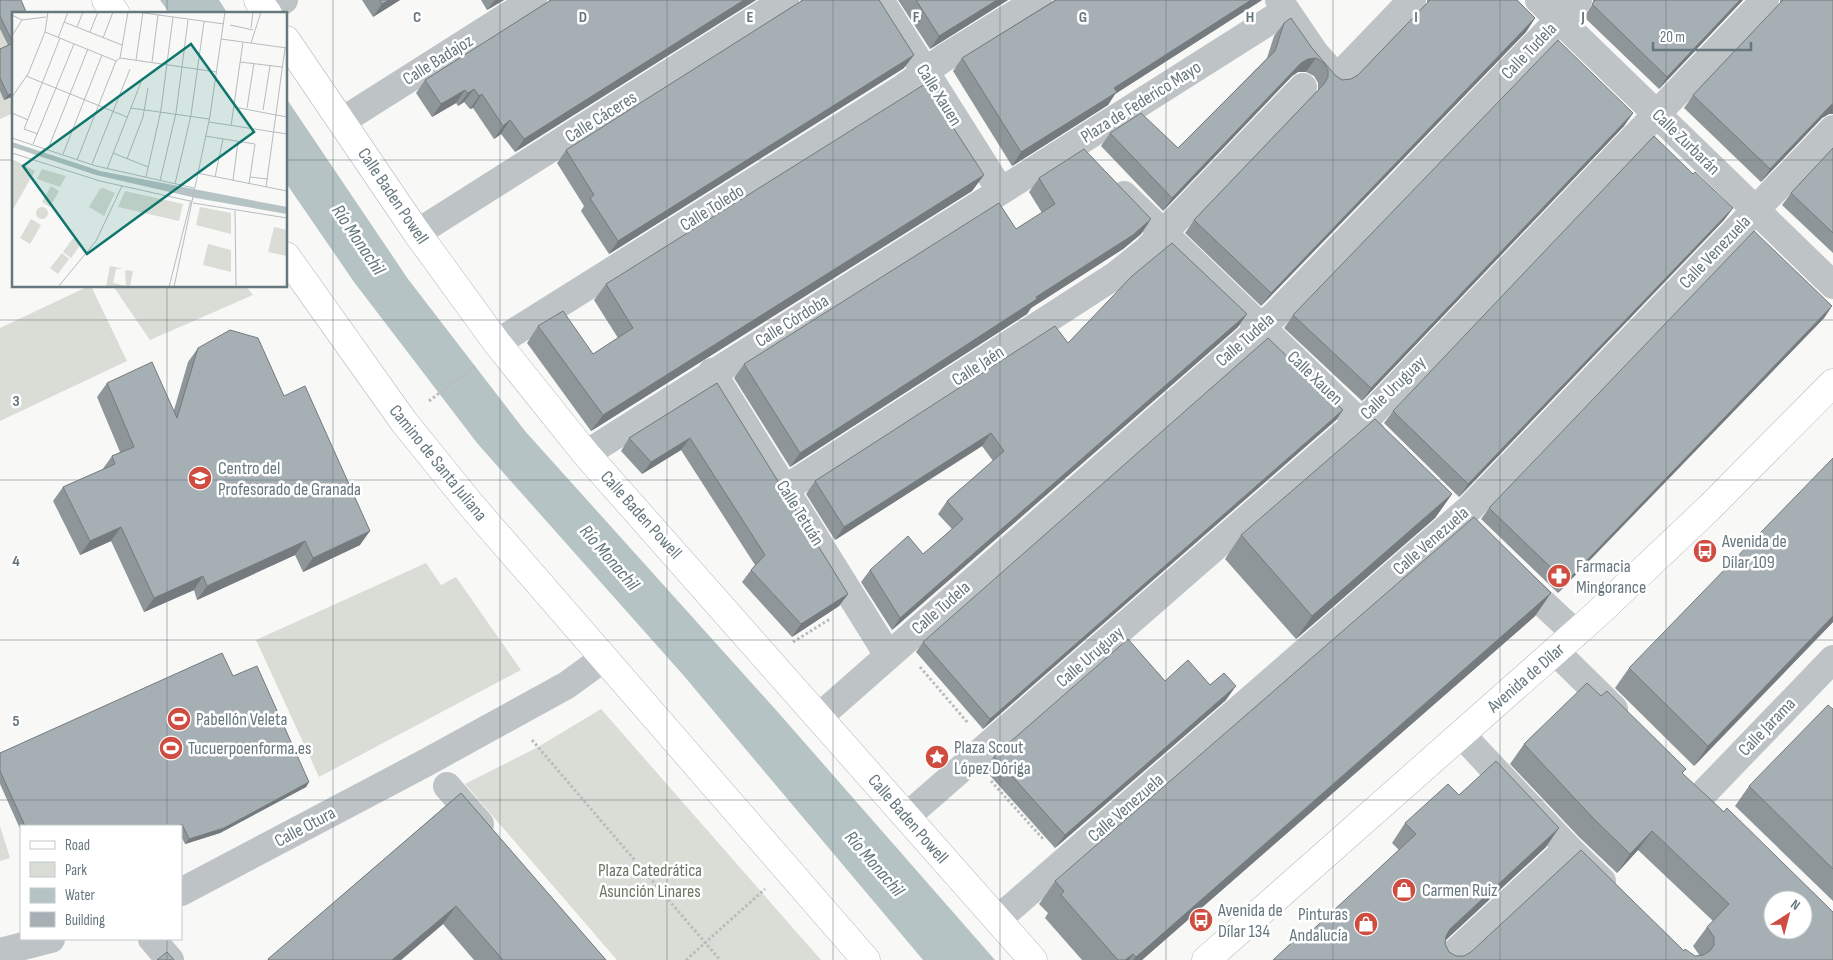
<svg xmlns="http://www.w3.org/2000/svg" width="1833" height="960" viewBox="0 0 1833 960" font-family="'Sofia Sans Condensed',sans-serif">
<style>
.green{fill:#d9ddd6}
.water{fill:#b6c3c5}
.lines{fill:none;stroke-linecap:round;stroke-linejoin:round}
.major-casing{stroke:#b2b7ba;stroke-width:29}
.path{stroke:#b8bcbe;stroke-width:3;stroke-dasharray:2.5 2.5;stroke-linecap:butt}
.minor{stroke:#bec3c5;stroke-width:28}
.major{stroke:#fff;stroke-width:28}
.wall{fill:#8f969a}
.shaded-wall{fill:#747a7d}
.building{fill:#a6afb3;stroke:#747a7d;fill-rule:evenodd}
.grid{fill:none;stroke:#66777e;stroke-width:1;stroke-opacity:0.55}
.labels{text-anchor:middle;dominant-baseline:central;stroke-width:5;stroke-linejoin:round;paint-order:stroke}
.street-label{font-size:18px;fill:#66777e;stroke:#fff}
.poi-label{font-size:18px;fill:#66777e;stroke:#fff;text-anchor:start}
.park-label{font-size:18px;fill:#6b7765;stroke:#fff}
.water-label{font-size:19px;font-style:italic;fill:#617678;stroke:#fff}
.inset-road{fill:none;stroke:#b5bcc0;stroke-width:1}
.view{fill:#0f766e;fill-opacity:0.15;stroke:#0f766e;stroke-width:2.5}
.inset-edge{fill:none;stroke:#66777e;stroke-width:2.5}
.grid-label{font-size:16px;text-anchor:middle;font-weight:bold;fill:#66777e;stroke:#fff;stroke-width:5;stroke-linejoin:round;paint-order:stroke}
</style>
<rect width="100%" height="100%" fill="#f8f8f7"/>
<g class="green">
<polygon points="0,0 14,14 14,113 0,119"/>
<polygon points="89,286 91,286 127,361 0,421 0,328"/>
<polygon points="113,286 246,286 253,295 150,340"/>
<polygon points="426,563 441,585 456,577 521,670 319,777 256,640"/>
<polygon points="601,709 821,960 617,960 465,784 538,747"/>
<polygon points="0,826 10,858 0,861"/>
</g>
<g class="water">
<polygon points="160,0 219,0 228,14 170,14"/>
<polygon points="286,98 408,279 525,431 776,710 995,960 923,960 684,676 477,443 354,282 286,183"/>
</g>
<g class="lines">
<g class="major-casing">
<g id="major">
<polyline points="106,0 116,14"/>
<polyline points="258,0 268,14"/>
<polyline points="286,40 417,233 497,343 586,454 1033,960"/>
<polyline points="286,256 404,422 472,506 866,960"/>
<polyline points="1206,960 1596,615 1709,508 1833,383"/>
</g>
</g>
<g class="path">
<polyline points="429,401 476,365"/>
<polyline points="793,642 830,619"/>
<polyline points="920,667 968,723"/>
<polyline points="532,740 720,960"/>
<polyline points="991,781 1044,840"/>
<polyline points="686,960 765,889"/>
</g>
<g class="minor">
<polyline points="880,0 1000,190"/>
<polyline points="1279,0 1315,53 1337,78 1412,0"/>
<polyline points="1539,0 1833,285"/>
<polyline points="266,11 284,0"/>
<polyline points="342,121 533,0"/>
<polyline points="1124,195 1372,434"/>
<polyline points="417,233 785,0"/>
<polyline points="497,343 903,88 944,58 1038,0"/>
<polyline points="712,372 888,655"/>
<polyline points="586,454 1282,13"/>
<polyline points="785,489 1116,275 1146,251 1303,87"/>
<polyline points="1516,578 1576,634"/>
<polyline points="1556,652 1614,709"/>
<polyline points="819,717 1275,315 1578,0"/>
<polyline points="1461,734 1568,848 1602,881"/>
<polyline points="447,786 480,824"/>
<polyline points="1701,796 1833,659"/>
<polyline points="906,817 1359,421 1372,413 1765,0"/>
<polyline points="181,892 429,761 567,685 604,658"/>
<polyline points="997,920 1470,508 1833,129"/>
<polyline points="152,939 170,960"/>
<polyline points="0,952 51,939"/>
<polyline points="1447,960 1568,848"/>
</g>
<use href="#major" class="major"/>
</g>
<g class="wall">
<polygon points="0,0 21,0 14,96 4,100 0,91 0,49 8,45 0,29"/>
<polygon points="362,0 400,0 373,17"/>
<polygon points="481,0 504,0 487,10"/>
<polygon points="549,0 756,0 515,152 501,134 494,139 473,108 470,109 464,102 458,106 456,103 432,117 416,93 425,80 548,2"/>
<polygon points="801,0 879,0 904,68 609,254 581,211 584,206 557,163 566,150 800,2"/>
<polygon points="898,0 1008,0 930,49"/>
<polygon points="1054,0 1262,0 1115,94 1108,105 1012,166 953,71 962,58 1053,1"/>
<polygon points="1427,0 1517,0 1535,18 1526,32 1261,306 1185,233 1194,220 1318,90 1318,83 1314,76 1306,72 1298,72 1292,76 1163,211 1101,146 1110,133 1178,148 1267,58 1274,36 1284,23 1312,48 1335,75 1342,80 1351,79 1358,75 1427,3"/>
<polygon points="1593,0 1743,0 1659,89 1584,17 1593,3"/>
<polygon points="1780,0 1833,0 1829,114 1822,118 1761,182 1684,108 1693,95 1780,4"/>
<polygon points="1633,113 1624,126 1362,401 1284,328 1293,315"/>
<polygon points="1833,148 1833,253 1782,205 1791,193"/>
<polygon points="1693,174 1733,208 1724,220 1459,497 1384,423 1393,411"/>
<polygon points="984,175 972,191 591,431 527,343 538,326 593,354 618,338 594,300 606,284"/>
<polygon points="1039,178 1151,219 1141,234 1123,249 1031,308 1027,314 790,467 734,378 744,364 1016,229 1042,213 1029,192"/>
<polygon points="1832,306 1824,318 1558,593 1481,519 1489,508"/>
<polygon points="1238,327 892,630 861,582 870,570 923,554 952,529 938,514 947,501 993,461 982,446 835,540 806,494 815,481 1068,343"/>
<polygon points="198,348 284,396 360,545 303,572 295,555 197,600 194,590 144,612 111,541 80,555 53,501 63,487 102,470 112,456 120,452 97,397 107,383 174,410 188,362"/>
<polygon points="717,383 848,594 839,606 792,637 742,582 751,570 755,565 681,450 642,474 621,451 629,438"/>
<polygon points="1343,410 1336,420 983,729 916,652 923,642"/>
<polygon points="1452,494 1435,518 1296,639 1225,559 1241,535"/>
<polygon points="1551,593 1535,616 1142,960 1082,960 1045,918 1048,913 1039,904 1055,881"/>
<polygon points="1833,622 1694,766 1615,688 1629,668"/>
<polygon points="233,676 309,782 306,787 220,833 185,844 181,836 181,826 21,826 21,831 0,784 0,753"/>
<polygon points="1165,681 1210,685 1226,700 1055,848 985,770 994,756"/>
<polygon points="1833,709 1833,901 1735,806 1749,786"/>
<polygon points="1524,744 1682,774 1833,960 1273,960 1305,937 1399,850 1392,843 1405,823 1459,795 1546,847 1446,940 1445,944 1449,952 1456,956 1464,956 1684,951 1695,956 1700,956 1693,946 1707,927 1713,921 1638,850 1617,873 1579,837 1510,764"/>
<polygon points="461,793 606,960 474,960 443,924 401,960 267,960"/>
</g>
<g class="shaded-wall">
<polygon points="389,0 400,0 373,17 382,4"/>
<polygon points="495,0 504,0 487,10"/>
<polygon points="744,0 756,0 515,152 524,139"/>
<polygon points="997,0 1008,0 930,49 939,36"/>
<polygon points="1251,0 1262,0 1115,94 1108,105 1012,166 1021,152 1114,88"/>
<polygon points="1740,0 1743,0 1659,89 1667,77"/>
<polygon points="1535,18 1526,32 1261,306 1271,293"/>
<polygon points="914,55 904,68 609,254 618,241"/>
<polygon points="1316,58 1306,72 1298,72 1292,76 1163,211 1172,198 1301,63 1308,59"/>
<polygon points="474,89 464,102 458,106 468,93"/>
<polygon points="465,90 456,103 432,117 441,104"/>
<polygon points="14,92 14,96 4,100 8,95"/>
<polygon points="482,94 473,108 470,109 479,96"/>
<polygon points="1833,104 1833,114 1829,114 1822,118 1761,182 1770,169 1831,105"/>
<polygon points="1633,113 1624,126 1362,401 1371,388"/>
<polygon points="510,120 501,134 494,139 503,126"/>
<polygon points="984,175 972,191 591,431 603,415"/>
<polygon points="1733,208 1724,220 1459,497 1468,484"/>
<polygon points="1151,219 1141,234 1123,249 1031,308 1027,314 790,467 800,453 1036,297"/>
<polygon points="1832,306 1824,318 1558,593 1566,582"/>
<polygon points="1247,314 1238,327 892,630 900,618"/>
<polygon points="1343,410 1336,420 983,729 990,719"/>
<polygon points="991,433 982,446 835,540 844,527"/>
<polygon points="690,438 681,450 642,474 651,462"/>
<polygon points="1452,494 1435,518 1296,639 1312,616"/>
<polygon points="121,527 111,541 80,555 90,541"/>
<polygon points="370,531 360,545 303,572 313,558"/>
<polygon points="305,541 295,555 197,600 207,586"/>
<polygon points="203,576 194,590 144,612 154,598"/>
<polygon points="1551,593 1535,616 1142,960 1133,960 1136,957"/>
<polygon points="848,594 839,606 792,637 801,624"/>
<polygon points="1833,616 1833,622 1694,766 1708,746"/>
<polygon points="1236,686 1226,700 1055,848 1065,835"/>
<polygon points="309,782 306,787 220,833 185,844 189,839"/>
<polygon points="1559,828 1546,847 1436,949 1450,929"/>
<polygon points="1652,831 1638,850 1617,873 1630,854"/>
<polygon points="456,906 443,924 401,960 392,960"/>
<polygon points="1133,954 1129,960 1125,960"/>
</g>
<g class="building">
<polygon points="0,0 21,0 27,14 14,14 14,92 8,95 0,78 0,49 13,43 0,16"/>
<polygon points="380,0 389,0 382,4"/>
<polygon points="551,0 744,0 524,139 510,120 503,126 482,94 479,96 474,89 468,93 465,90 441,104 425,80"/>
<polygon points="803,0 879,0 914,55 618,241 590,198 594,195 566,150"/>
<polygon points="916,0 997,0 939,36"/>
<polygon points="1056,0 1251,0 1114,88 1117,92 1021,152 962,58"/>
<polygon points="1430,0 1517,0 1535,18 1271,293 1194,220 1324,84 1328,77 1328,70 1324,63 1316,58 1308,59 1301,63 1172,198 1110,133 1141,113 1178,148 1275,51 1284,23 1291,18 1312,48 1335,75 1342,80 1351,79 1358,75"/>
<polygon points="1595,0 1740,0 1667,77 1592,4"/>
<polygon points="1783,0 1833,0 1833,104 1831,105 1770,169 1693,95"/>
<polygon points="1558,40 1633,113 1371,388 1293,315"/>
<polygon points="925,84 984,175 603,415 538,326 563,311 593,354 633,328 606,284"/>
<polygon points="1654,136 1693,174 1695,172 1733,208 1468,484 1393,411"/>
<polygon points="1833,148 1833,233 1791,193"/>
<polygon points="1084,149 1151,219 1133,235 1036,297 1037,299 800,453 744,364 999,203 1016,229 1055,204 1039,178"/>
<polygon points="1754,231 1832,306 1566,582 1489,508"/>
<polygon points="1172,243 1247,314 900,618 870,570 908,536 923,554 943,537 963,519 947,501 1004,451 991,433 844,527 815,481 1055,326 1068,343 1132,276"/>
<polygon points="230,330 258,338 284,396 305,386 370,531 313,558 305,541 207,586 203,576 154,598 121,527 90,541 63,487 115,464 112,456 134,447 107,383 152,362 177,418 198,348"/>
<polygon points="1268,338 1343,410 990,719 923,642"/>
<polygon points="717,383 848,594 801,624 751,570 765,555 690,438 651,462 629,438"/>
<polygon points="1375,419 1452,494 1312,616 1241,535"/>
<polygon points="1833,458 1833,616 1708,746 1629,668"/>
<polygon points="1474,517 1551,593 1136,957 1133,954 1125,960 1118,960 1061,895 1064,891 1055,881"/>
<polygon points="1128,639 1165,681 1188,660 1210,685 1224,673 1236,686 1065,835 994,756"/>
<polygon points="222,653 233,676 257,666 309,782 224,828 189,839 182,824 178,826 25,826 0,771 0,753"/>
<path d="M1587,683l14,13 6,-5 79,78 -4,4 42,39 3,-4 106,104v48h-560l29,-27 3,4 111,-103 -11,-11 43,-39 11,11 37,-34 63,67 -109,101 -4,7 -1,8 4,8 7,4h8l7,-4 110,-102 103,101 1,-2 10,7 8,-1 7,-4 4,-6v-8l-7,-10 22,-23 -77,-73 -22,23 -37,-36 -69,-74zM1773,900h30v30h-30z"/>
<polygon points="1828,705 1833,709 1833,869 1749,786"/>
<polygon points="461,793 606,960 503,960 456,906 392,960 269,960 268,959"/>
<polygon points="167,952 174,960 157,960"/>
</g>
<path class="grid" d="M167,0v14M333,0v960M500,0v960M667,0v960M833,0v960M1000,0v960M1166,0v960M1333,0v960M1500,0v960M1666,0v960M0,160h14M286,160h1547M167,286v540M0,320h1833M0,480h1833M0,640h1833M0,800h1833M167,939v21"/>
<defs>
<g id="university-disc" transform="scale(1.25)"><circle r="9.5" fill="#cf4d40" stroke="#fff"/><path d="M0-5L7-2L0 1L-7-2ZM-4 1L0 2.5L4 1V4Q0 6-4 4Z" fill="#fff"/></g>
<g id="bus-disc" transform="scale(1.25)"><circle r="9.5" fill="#cf4d40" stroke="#fff"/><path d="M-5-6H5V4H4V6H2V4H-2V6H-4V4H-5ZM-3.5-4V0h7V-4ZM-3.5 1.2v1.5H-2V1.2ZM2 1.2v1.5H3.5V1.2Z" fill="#fff"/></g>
<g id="pharmacy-disc" transform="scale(1.25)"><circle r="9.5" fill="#cf4d40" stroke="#fff"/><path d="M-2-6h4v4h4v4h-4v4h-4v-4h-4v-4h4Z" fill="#fff"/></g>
<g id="stadium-disc" transform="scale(1.25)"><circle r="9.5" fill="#cf4d40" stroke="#fff"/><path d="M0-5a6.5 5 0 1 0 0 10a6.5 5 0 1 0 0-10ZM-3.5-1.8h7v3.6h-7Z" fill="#fff"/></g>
<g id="sight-disc" transform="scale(1.25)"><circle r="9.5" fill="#cf4d40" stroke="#fff"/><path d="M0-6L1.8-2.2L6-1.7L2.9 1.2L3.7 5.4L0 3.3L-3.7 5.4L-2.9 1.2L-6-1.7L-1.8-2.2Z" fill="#fff"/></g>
<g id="shop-disc" transform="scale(1.25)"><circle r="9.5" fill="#cf4d40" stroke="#fff"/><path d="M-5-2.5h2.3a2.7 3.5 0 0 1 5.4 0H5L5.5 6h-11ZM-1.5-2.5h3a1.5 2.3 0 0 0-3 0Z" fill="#fff"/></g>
</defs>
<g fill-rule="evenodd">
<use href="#university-disc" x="200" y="478"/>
<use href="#bus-disc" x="1705" y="551"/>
<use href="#pharmacy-disc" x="1559" y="576"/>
<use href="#stadium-disc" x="179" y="719"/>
<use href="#stadium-disc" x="171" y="748"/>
<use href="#sight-disc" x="937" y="757"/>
<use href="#shop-disc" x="1404" y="890"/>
<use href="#bus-disc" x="1201" y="920"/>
<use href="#shop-disc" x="1366" y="924"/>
</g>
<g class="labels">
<g class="street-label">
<text transform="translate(1529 51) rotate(-46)">Calle Tudela</text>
<text transform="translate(438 60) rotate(-32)">Calle Badajoz</text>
<text transform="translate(939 95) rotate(58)">Calle Xauen</text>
<text transform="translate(1141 102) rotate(-32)">Plaza de Federico Mayo</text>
<text transform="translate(601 117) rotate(-32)">Calle Cáceres</text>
<text transform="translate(1686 142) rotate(44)">Calle Zurbarán</text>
<text transform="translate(393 196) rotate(56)">Calle Baden Powell</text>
<text transform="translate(712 208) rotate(-32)">Calle Toledo</text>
<text transform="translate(1715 252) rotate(-46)">Calle Venezuela</text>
<text transform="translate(792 321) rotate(-32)">Calle Córdoba</text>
<text transform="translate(1245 340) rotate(-41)">Calle Tudela</text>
<text transform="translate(978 366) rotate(-33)">Calle Jaén</text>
<text transform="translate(1315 378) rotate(44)">Calle Xauen</text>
<text transform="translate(1393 388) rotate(-44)">Calle Uruguay</text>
<text transform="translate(438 463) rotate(51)">Camino de Santa Juliana</text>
<text transform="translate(800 513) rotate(58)">Calle Tetuán</text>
<text transform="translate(641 515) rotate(48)">Calle Baden Powell</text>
<text transform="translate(1431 541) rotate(-41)">Calle Venezuela</text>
<text transform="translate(941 608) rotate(-41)">Calle Tudela</text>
<text transform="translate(1090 657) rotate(-41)">Calle Uruguay</text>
<text transform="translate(1526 678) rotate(-41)">Avenida de Dílar</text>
<text transform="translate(1767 727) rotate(-46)">Calle Jarama</text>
<text transform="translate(1126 808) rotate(-41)">Calle Venezuela</text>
<text transform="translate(908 819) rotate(49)">Calle Baden Powell</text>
<text transform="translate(305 827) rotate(-28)">Calle Otura</text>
</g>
<g class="poi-label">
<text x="218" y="468">Centro del<tspan x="218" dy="21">Profesorado de Granada</tspan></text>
<text x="1722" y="541">Avenida de<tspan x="1722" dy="21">Dílar 109</tspan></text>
<text x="1576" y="566">Farmacia<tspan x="1576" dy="21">Mingorance</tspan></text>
<text x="196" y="719">Pabellón Veleta</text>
<text x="954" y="747">Plaza Scout<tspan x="954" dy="21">López Dóriga</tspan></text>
<text x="188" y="748">Tucuerpoenforma.es</text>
<text x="1422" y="890">Carmen Ruiz</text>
<text x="1218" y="910">Avenida de<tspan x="1218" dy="21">Dílar 134</tspan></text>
<text x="1348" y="914" text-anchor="end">Pinturas<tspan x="1348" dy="21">Andalucía</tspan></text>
</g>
<g class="park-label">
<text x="650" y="870">Plaza Catedrática<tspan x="650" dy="21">Asunción Linares</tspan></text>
</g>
<g class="water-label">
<text transform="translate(358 240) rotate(56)">Río Monachil</text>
<text transform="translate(609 558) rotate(49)">Río Monachil</text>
<text transform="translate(874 864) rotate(49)">Río Monachil</text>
</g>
</g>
<g transform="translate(12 12)">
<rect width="275" height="275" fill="#f8f8f7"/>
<path d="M0,147l23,12 -23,40zM30,157l24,7 -6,11 -23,-8zM39,174l8,5 -9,16 -8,-5zM91,176l12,5 -11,23 -15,-9 11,-18zM113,179l58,13 -4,17 -61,-14zM24 201a6 6 0 1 1 12 0a6 6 0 1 1-12 0ZM188,195l31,6v21l-35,-9zM19,207l10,6 -11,19 -10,-6zM262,215l13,3v26l-19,-4zM61,226l8,6 -10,14 -8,-6zM196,232l23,6v22l-28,-7zM50,241l7,6 -11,15 -8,-6zM98,254l14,3h-8l-3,14 13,3 -1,-16 8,1 -3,16h-24z" fill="#d9ddd6"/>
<path d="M0,130l88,29 187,36v7l-91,-16 -100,-23 -84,-28z" fill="#b6c3c5"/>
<path class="inset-road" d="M125,0l87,12M0,3l10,5 24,-3M52,10l58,23M218,13l23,5M65,15l6,-15M239,16l2,-16M33,20l71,29M78,20l8,-20M0,24l10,-16M46,26l10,-26M91,26l10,-26M209,27l66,9M239,31l10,-31M108,46l8,-46M124,48l7,-48M104,49l4,-3 97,14M140,50l6,-47M228,50l42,5M14,64l101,41M0,85l16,-23 17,-42 3,-20M222,95l53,10M119,96l78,11M235,96l7,-45M251,98l7,-44M0,101l16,7M197,110l78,12M219,114l12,-84M26,122l-14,-5 36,-91M193,124l50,8 -6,40M0,126l84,28 98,22M21,132l41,-100M36,137l40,-100M0,141l88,28 90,20M101,141l35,14M51,142l39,-99M115,147l16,-42 5,-29M65,148l39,-99M80,152l38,-95M95,157l34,-87M185,161l90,18M134,165l15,-67 12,-93M203,165l8,-38M238,165l18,2M221,168l5,-38M148,169l16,-68 12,-93M163,172l16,-69 13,-93M254,175l19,-139M181,191l94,15M223,199l1,76M46,275l38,-46 26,-55M157,275l22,-87M162,275l36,-171 15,-104"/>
<path class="view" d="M179,32l63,88 -167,122 -64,-88z"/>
<rect width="275" height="275" class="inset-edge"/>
</g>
<g class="grid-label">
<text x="417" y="22">C</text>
<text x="583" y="22">D</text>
<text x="750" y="22">E</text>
<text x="916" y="22">F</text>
<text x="1083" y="22">G</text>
<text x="1250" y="22">H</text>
<text x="1416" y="22">I</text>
<text x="1583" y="22">J</text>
<text x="16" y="406">3</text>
<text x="16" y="566">4</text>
<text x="16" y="726">5</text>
</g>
<rect x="20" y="825" width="162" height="115" fill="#ffffff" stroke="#c2c9cb"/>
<rect x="30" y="841" width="25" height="8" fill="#ffffff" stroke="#c2c9cb"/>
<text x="65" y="850" font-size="15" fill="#66777e">Road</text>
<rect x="30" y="862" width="25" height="15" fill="#d9ddd6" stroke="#c2c9cb"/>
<text x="65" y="875" font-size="15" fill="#66777e">Park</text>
<rect x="30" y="888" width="25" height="15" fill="#b6c3c5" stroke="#c2c9cb"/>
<text x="65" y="900" font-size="15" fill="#66777e">Water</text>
<rect x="30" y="912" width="25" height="15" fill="#a6afb3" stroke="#c2c9cb"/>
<text x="65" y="925" font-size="15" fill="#66777e">Building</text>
<g transform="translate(1788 915) rotate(36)"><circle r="24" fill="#ffffff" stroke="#c2c9cb"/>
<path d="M0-4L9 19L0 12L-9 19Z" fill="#cf4d40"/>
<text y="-8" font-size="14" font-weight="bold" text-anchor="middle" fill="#66777e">N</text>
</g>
<path d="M1653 42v8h98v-8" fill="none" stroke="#66777e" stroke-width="2.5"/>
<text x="1660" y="42" font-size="15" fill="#66777e" stroke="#ffffff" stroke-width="4" paint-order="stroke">20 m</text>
</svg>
